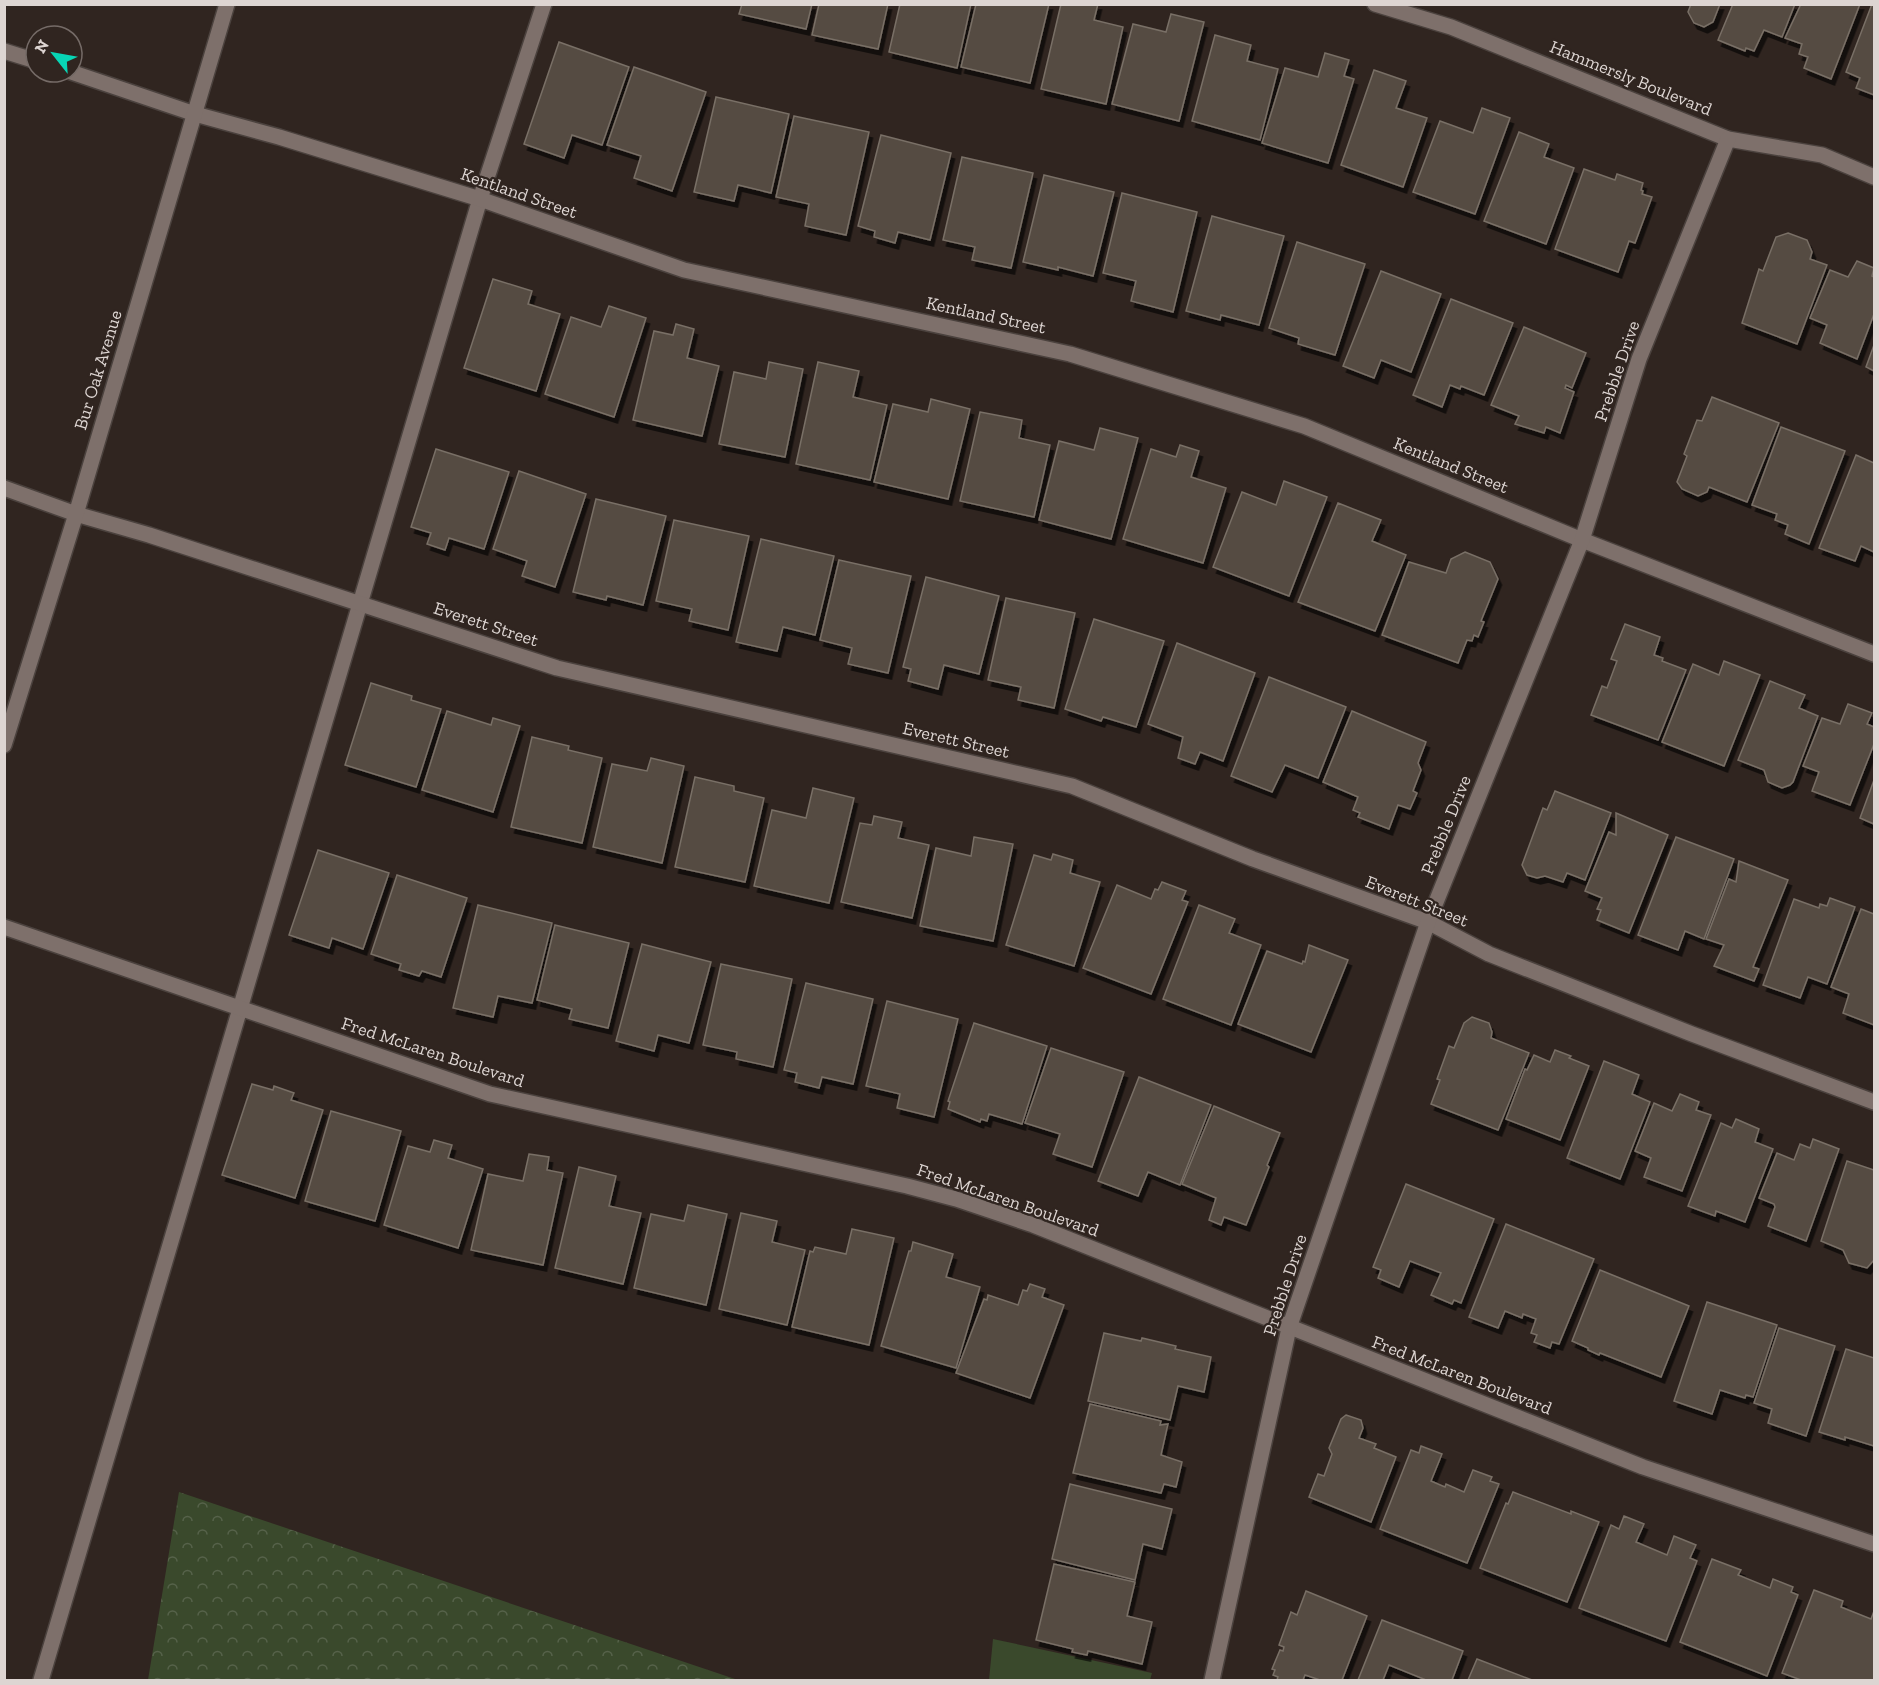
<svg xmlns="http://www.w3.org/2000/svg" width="1879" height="1685" viewBox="0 0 1879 1685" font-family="'Zilla Slab',serif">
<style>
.green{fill:#3a492c}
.forest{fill:url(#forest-crowns)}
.building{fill:#554c43;stroke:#796f66;stroke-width:1.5;filter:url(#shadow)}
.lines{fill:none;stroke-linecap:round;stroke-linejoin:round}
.service-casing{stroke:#4b423e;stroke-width:18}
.minor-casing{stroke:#4b423e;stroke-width:18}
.tertiary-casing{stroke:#4b423e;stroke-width:18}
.service{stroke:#7e706b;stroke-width:15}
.minor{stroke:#7e706b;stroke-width:15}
.tertiary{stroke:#7e706b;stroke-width:15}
.labels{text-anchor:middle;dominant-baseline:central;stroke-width:4.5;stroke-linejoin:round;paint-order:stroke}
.street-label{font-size:18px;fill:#ddd5d2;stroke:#302520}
</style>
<defs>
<pattern id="forest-crowns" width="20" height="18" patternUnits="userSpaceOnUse" patternTransform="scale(1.5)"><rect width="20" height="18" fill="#3a492c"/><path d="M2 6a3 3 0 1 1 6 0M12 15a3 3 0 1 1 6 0" fill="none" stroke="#56624a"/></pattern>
<filter id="shadow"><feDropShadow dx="3.5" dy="6" stdDeviation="0" flood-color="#0009"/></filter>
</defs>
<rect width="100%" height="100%" fill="#302520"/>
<polygon class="green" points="993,1639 1152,1673 1150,1680 989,1680"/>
<polygon class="forest" points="179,1492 738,1680 148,1680"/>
<g class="building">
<polygon points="742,4 812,4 806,29 739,14"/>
<polygon points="819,4 888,4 878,49 812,35"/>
<polygon points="900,4 971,4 957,68 889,52"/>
<polygon points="976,4 1049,4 1030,83 961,67"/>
<polygon points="1061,4 1098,4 1094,20 1123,27 1106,104 1041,89"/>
<polygon points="1691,4 1720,4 1713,22 1704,27 1694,23 1688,12"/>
<polygon points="1733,4 1795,4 1782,37 1764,30 1754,51 1746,48 1745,51 1718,40"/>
<polygon points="1801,4 1860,4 1831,79 1804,68 1808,57 1799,54 1802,44 1785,38"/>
<polygon points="1872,4 1874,4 1874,95 1856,88 1860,78 1846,72"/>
<polygon points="1171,14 1204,22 1179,121 1112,104 1133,24 1166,32"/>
<polygon points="1215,35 1251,45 1247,61 1278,69 1260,140 1192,121"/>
<polygon points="559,42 629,67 602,145 572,135 564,158 524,144"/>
<polygon points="1325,53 1349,60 1344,76 1354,79 1328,163 1262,143 1285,68 1318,77"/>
<polygon points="634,67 706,92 672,191 634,178 641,156 607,145"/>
<polygon points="1374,70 1406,81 1396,108 1427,118 1403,187 1341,165"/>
<polygon points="716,97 789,114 771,193 738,185 734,201 694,192"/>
<polygon points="1482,108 1510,118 1475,214 1413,192 1440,121 1473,133"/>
<polygon points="794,116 869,132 846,235 805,226 809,204 776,197"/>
<polygon points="1519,132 1549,144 1544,157 1574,168 1546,244 1484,221"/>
<polygon points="881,135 951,153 930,240 898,232 895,243 874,237 875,231 858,226"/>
<polygon points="962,157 1033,173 1011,268 972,260 975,247 943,240"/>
<polygon points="1584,169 1615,180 1617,174 1643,183 1641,190 1643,191 1642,194 1652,197 1635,243 1629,241 1618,272 1555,249"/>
<polygon points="1044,175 1114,192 1093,276 1058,267 1058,270 1023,262"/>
<polygon points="1122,193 1197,212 1173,312 1131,301 1136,281 1103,273"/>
<polygon points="1212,216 1284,236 1259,325 1221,315 1220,320 1186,311"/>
<polygon points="1788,233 1807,240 1812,252 1810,259 1827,265 1797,344 1742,323 1759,269 1763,271 1776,237"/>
<polygon points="1297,242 1365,264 1335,355 1298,344 1299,338 1269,328"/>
<polygon points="1857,261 1874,268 1872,276 1874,277 1874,314 1857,359 1820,343 1827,325 1810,318 1830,270 1848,277"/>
<polygon points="1381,271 1441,294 1411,372 1381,360 1374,378 1343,366"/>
<polygon points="493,279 532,291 528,304 560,314 536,391 464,368"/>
<polygon points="1451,299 1513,323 1484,395 1461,386 1460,389 1450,385 1442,407 1413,395"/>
<polygon points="609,306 646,318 614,417 545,394 571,317 601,327"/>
<polygon points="676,324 694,329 687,358 719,366 702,436 633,420 654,331 673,335"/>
<polygon points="1524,327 1586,353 1572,388 1566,385 1565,388 1574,392 1560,433 1546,427 1544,433 1515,424 1519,416 1491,405"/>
<polygon points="1874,345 1874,371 1866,367"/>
<polygon points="769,362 803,369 785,457 719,444 734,372 766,379"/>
<polygon points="818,362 859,371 853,397 887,405 870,480 796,464"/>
<polygon points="1712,397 1779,423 1747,502 1709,487 1707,492 1698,496 1682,489 1677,482 1687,456 1684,454 1697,420 1702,421"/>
<polygon points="931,399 970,409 948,499 874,482 893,404 928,412"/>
<polygon points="980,412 1022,420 1019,438 1050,445 1034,517 960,501"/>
<polygon points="1781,427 1845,451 1809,544 1785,534 1788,525 1775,520 1777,514 1752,505"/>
<polygon points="1100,428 1138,438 1111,539 1039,520 1059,441 1094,450"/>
<polygon points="1180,445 1199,451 1191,477 1226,488 1203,563 1123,539 1151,449 1176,457"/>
<polygon points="436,449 509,472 484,549 449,538 445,550 427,544 431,533 411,527"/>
<polygon points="1856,455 1874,463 1874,552 1861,546 1855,561 1819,548"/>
<polygon points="519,471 586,494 555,587 522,576 527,561 493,549"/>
<polygon points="1284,481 1327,497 1289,596 1213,567 1242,492 1276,505"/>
<polygon points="596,499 666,516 643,605 607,596 606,600 573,592"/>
<polygon points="1338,503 1381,520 1372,541 1406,555 1375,631 1298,602"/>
<polygon points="674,520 749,536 728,630 689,621 692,609 656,601"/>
<polygon points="761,539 834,556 815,635 783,627 777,651 736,642"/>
<polygon points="1465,552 1490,562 1498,579 1481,621 1484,622 1478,637 1474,635 1472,641 1467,640 1458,663 1382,635 1409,562 1446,573 1451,559"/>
<polygon points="839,560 911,576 888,673 848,664 852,648 820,640"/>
<polygon points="926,577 999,596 979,674 944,665 938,689 908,681 911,669 903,667"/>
<polygon points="1006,598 1075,613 1054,708 1018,700 1021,687 988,680"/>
<polygon points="1094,619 1164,641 1136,727 1103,717 1101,721 1065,709"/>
<polygon points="1625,624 1660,637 1654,655 1663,658 1662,661 1686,670 1658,740 1591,715 1602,686 1607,688 1617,661 1611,659"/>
<polygon points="1177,643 1255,673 1223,761 1200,752 1195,764 1178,758 1183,737 1148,724"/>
<polygon points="1724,661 1760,675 1724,766 1662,742 1693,664 1719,675"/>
<polygon points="1269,677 1346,707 1318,778 1285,765 1272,792 1231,776"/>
<polygon points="1770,681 1805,695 1799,708 1818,716 1793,782 1790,785 1782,788 1768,782 1764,770 1738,760"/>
<polygon points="371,683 412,696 411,700 441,709 416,787 345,765"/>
<polygon points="1848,704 1872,713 1867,724 1874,727 1874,744 1850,805 1812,791 1819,772 1803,766 1822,718 1840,724"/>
<polygon points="447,711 491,725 493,718 520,726 493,812 422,790"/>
<polygon points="1352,711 1426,742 1418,763 1421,770 1413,791 1417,793 1410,809 1398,805 1389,829 1358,817 1360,813 1353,810 1358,797 1323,782"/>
<polygon points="532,737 569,746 568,750 602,758 582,843 511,827"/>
<polygon points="651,758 684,766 662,863 593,847 612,764 647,771"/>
<polygon points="695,777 734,786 734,791 764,798 745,882 675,867"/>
<polygon points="1874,780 1874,824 1860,818"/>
<polygon points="813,788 854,798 829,903 754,886 772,810 806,818"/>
<polygon points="1555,791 1611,813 1585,880 1567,873 1563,882 1545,876 1537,878 1527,875 1522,865 1543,808 1547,810"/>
<polygon points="1616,813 1668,835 1629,933 1597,920 1601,910 1597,909 1602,898 1585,891 1609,832 1616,835"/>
<polygon points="874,816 902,822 898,838 929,845 912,918 841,902 860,823 872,825"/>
<polygon points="974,837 1013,844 993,941 920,926 936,848 971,856"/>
<polygon points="1676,837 1734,859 1704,939 1685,931 1678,950 1638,935"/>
<polygon points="318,850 389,873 363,949 332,938 329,948 289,935"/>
<polygon points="1053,854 1073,860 1070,873 1100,882 1074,966 1006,945 1034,855 1051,860"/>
<polygon points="1739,861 1788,880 1753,967 1759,969 1754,981 1714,966 1724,945 1706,939 1729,879 1736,882"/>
<polygon points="397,875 467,898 441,977 422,971 419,976 399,970 401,964 371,954"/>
<polygon points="1162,882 1186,891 1182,900 1188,902 1151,994 1083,968 1117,885 1151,899 1155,889 1158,890"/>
<polygon points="1830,898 1855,907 1827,984 1808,977 1800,998 1763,985 1794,899 1819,908 1820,904 1827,906"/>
<polygon points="478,905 552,923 532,1003 498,996 493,1017 453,1008"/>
<polygon points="1199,905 1235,919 1229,933 1261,945 1231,1025 1163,999"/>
<polygon points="1861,909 1874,914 1874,1025 1843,1013 1849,994 1831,987"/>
<polygon points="555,925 629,943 608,1028 569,1019 572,1009 537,1000"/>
<polygon points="642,944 711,962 689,1043 658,1035 654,1051 616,1041"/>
<polygon points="1309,945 1348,960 1311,1052 1238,1024 1267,951 1302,964 1303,961 1305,962"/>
<polygon points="721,964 792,979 773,1067 736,1059 737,1052 703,1045"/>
<polygon points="806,983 873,999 853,1084 822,1077 819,1088 795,1082 797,1073 784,1070"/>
<polygon points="887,1001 958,1019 934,1117 897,1108 900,1094 866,1086"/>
<polygon points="1472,1017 1489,1023 1492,1032 1491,1038 1529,1053 1498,1130 1431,1104 1440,1080 1437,1079 1449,1046 1454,1048 1464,1023"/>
<polygon points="974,1023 1047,1046 1022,1124 989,1114 987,1121 981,1119 980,1122 948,1109 950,1102 948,1101"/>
<polygon points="1051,1048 1124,1072 1092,1167 1053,1154 1060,1134 1025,1123"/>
<polygon points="1555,1050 1571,1056 1569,1058 1589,1066 1560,1140 1506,1119 1525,1069 1527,1070 1534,1055 1550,1062"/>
<polygon points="1604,1061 1639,1075 1632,1094 1650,1102 1620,1179 1567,1158"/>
<polygon points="1139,1077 1211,1105 1180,1185 1148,1172 1138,1196 1098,1181"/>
<polygon points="252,1084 273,1090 274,1086 294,1093 291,1100 323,1110 295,1198 222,1175"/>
<polygon points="1680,1094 1699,1102 1696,1110 1711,1115 1682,1191 1644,1177 1651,1158 1635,1151 1654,1103 1672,1111"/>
<polygon points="1214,1106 1280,1133 1267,1165 1269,1167 1246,1225 1224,1217 1221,1225 1209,1220 1216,1198 1182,1184"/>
<polygon points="331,1111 401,1131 375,1221 305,1201"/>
<polygon points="1736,1119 1759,1129 1755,1142 1773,1149 1745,1222 1716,1211 1715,1216 1688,1206 1721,1123 1732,1128"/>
<polygon points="1813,1139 1839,1149 1806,1241 1768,1226 1775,1207 1774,1204 1759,1198 1777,1153 1794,1160 1800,1144 1810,1148"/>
<polygon points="434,1140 452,1145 448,1158 483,1169 458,1248 384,1225 408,1146 430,1152"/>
<polygon points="529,1154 549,1157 547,1170 563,1173 543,1265 471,1250 488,1174 523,1181"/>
<polygon points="1847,1161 1874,1170 1874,1260 1867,1268 1849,1263 1843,1250 1821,1241"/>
<polygon points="579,1167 616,1176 609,1206 641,1213 623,1284 555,1268"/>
<polygon points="1406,1184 1494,1219 1461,1303 1454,1300 1452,1304 1431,1295 1441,1273 1410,1261 1399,1287 1378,1278 1381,1270 1373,1267"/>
<polygon points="688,1205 727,1214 706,1305 634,1288 651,1214 684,1221"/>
<polygon points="741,1213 777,1221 772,1242 805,1250 787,1325 719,1309"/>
<polygon points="1506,1224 1594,1259 1559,1344 1552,1342 1550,1348 1534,1342 1537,1335 1531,1333 1536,1319 1523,1314 1522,1318 1505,1311 1498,1328 1469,1317"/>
<polygon points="852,1229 894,1238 869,1345 792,1327 810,1251 813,1252 815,1247 846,1254"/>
<polygon points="913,1242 953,1254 946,1277 980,1287 956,1368 881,1346 909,1251 911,1251"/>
<polygon points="1600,1270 1689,1306 1661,1377 1600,1353 1599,1355 1588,1350 1588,1348 1572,1341"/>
<polygon points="1030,1284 1045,1289 1042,1297 1064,1305 1030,1398 956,1373 984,1299 987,1300 988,1295 1018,1305 1023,1290 1027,1291"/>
<polygon points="1707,1302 1777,1325 1753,1397 1746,1395 1745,1398 1720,1390 1712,1414 1674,1401"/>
<polygon points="1779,1328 1835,1346 1806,1436 1768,1423 1772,1409 1754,1403"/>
<polygon points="1104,1333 1141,1341 1142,1338 1176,1346 1175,1349 1211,1357 1204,1392 1178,1386 1170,1420 1088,1401"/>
<polygon points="1846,1349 1874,1358 1874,1446 1845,1437 1845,1440 1819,1432"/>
<polygon points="1090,1404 1161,1421 1160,1425 1168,1424 1161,1455 1182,1462 1176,1487 1164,1484 1161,1493 1073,1473"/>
<polygon points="1346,1415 1361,1420 1363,1428 1359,1438 1376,1444 1374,1448 1396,1457 1371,1522 1309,1497 1318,1474 1324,1476 1332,1454 1329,1448 1341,1419"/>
<polygon points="1421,1446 1442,1454 1431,1481 1445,1487 1446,1484 1464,1492 1473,1470 1492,1477 1490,1481 1499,1484 1467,1563 1380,1529 1411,1450 1419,1453"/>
<polygon points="1070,1484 1172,1509 1162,1549 1143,1544 1135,1580 1052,1559"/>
<polygon points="1513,1492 1571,1514 1571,1511 1599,1522 1567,1602 1480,1568 1506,1503 1508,1504"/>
<polygon points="1624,1516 1644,1524 1636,1542 1667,1555 1674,1536 1696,1545 1690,1558 1697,1561 1666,1641 1579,1608 1611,1525 1619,1529"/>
<polygon points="1712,1559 1741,1570 1738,1575 1770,1588 1773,1579 1793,1587 1791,1592 1798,1595 1767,1676 1680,1642"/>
<polygon points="1054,1564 1135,1582 1127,1616 1152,1622 1142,1664 1088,1651 1087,1655 1072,1652 1073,1649 1036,1640"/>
<polygon points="1814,1590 1843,1601 1841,1607 1871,1619 1874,1611 1874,1680 1801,1680 1782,1673"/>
<polygon points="1306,1591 1367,1616 1342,1680 1320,1680 1305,1675 1303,1680 1277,1680 1278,1677 1273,1675 1275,1670 1272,1669 1280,1650 1283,1651 1284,1647 1279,1645 1291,1612 1297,1615"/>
<polygon points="1382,1620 1463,1651 1452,1680 1426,1680 1389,1665 1383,1680 1358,1680"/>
<polygon points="1477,1659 1532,1680 1468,1680"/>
</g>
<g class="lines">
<g class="service-casing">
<polyline id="service" points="41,1680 480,199 544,4"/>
</g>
<g class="minor-casing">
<g id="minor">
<polyline points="1375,4 1451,27 1728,139 1822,155 1874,177"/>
<polyline points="4,51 36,61"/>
<polyline points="71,72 195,114 279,137 480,199 684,270 1070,354 1304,426 1582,540 1874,654"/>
<polyline points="4,488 76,514 149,535 557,668 1072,786 1253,859 1428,922 1489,954 1692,1034 1874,1102"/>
<polyline points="4,927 490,1094 907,1186 956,1199 1033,1225 1643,1467 1874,1544"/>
<polyline points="1212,1680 1289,1328 1428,922 1582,540 1639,359 1728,139"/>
</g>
</g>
<g class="tertiary-casing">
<polyline id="tertiary" points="4,745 76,514 227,4"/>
</g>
<use href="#service" class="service"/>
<use href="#minor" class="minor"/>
<use href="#tertiary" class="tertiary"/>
</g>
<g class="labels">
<g class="street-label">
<text transform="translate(1631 78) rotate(22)">Hammersly Boulevard</text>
<text transform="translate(519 193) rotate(19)">Kentland Street</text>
<text transform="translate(986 315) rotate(12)">Kentland Street</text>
<text transform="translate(98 370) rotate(-73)">Bur Oak Avenue</text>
<text transform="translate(1617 371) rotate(-71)">Prebble Drive</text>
<text transform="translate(1451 465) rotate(22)">Kentland Street</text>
<text transform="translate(486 624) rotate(18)">Everett Street</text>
<text transform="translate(956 740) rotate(13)">Everett Street</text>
<text transform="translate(1446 825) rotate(-68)">Prebble Drive</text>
<text transform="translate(1417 901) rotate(22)">Everett Street</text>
<text transform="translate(433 1052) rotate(18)">Fred McLaren Boulevard</text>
<text transform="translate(1008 1200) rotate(19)">Fred McLaren Boulevard</text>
<text transform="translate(1285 1285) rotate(-72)">Prebble Drive</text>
<text transform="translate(1462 1375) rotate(21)">Fred McLaren Boulevard</text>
</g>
</g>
<rect width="1879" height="1685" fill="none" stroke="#ddd5d2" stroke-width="12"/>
<g transform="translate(54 54) rotate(301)"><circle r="28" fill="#302520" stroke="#756b67" stroke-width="1.5"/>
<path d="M0-4.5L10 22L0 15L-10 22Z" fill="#08d5b5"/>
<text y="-9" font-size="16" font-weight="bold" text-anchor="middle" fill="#ddd5d2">N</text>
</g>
</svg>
